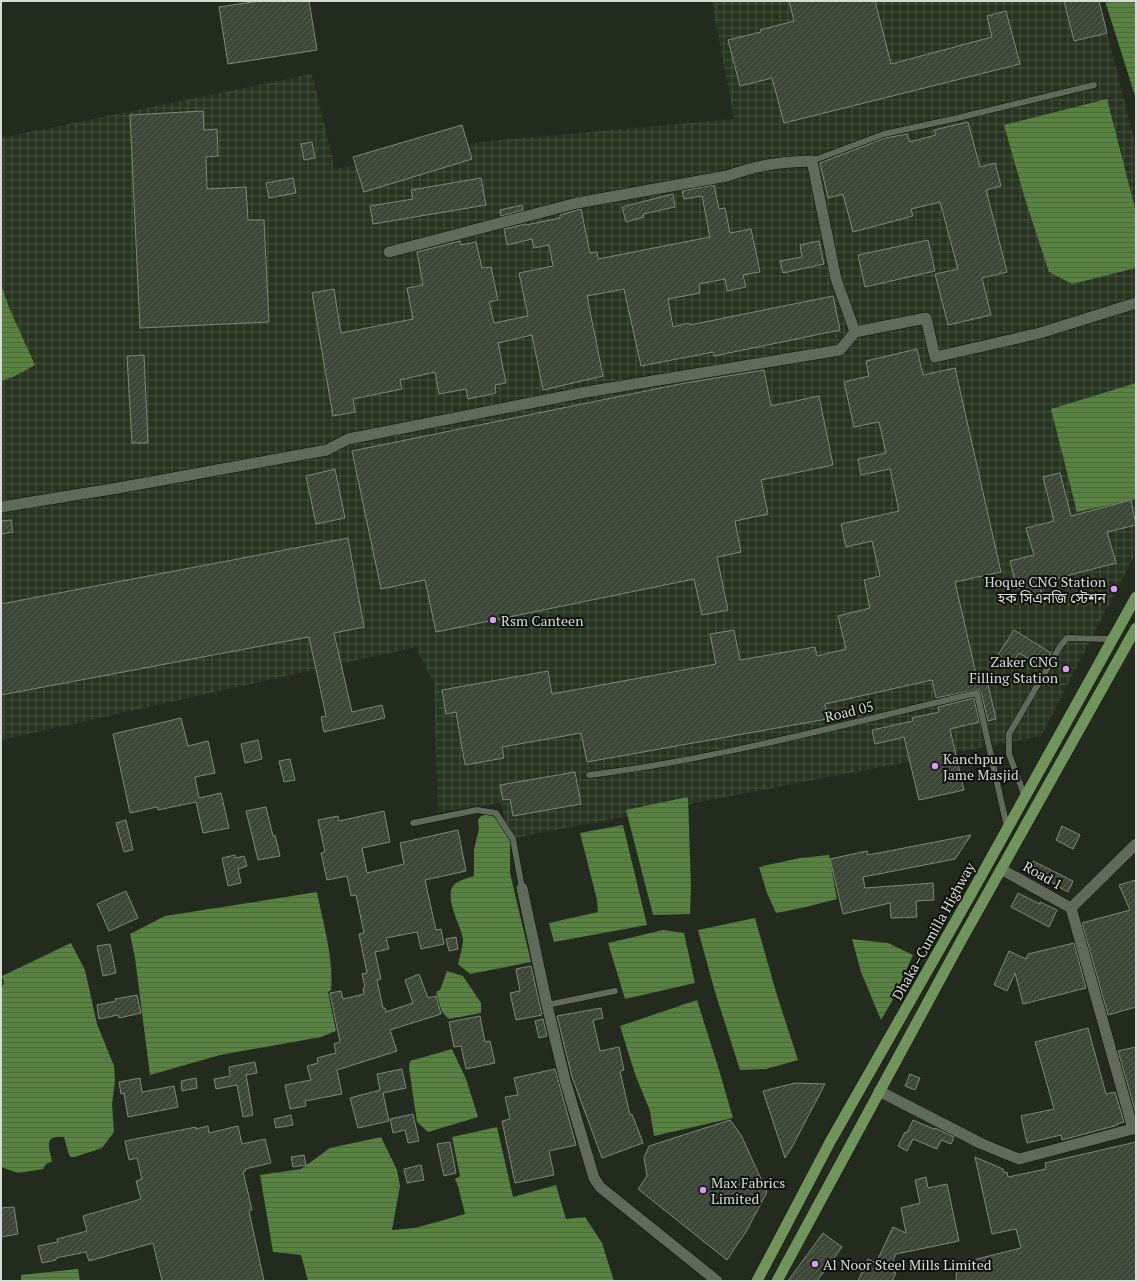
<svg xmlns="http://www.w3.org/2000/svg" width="1137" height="1282" viewBox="0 0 1137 1282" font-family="'PT Serif','Noto Sans Bengali',serif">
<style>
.industrial{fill:url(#industrial-grid)}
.water{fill:url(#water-rules)}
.building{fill:url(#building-hatch);stroke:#7d8978}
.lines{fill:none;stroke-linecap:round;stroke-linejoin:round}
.service-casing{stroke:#0b1307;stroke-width:7}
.minor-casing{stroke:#0b1307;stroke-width:12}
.trunk-casing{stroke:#0b1307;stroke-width:12}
.service{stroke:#606a5a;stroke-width:6}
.minor{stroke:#606a5a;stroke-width:11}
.trunk{stroke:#70945c;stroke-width:11}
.poi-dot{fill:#da9af6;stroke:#0e120c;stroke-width:1.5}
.labels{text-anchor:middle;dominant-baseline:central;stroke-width:4;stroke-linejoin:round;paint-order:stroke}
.poi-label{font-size:14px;fill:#d7ddd4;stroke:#0e120c;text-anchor:start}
.street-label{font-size:14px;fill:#d7ddd4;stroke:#0e120c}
</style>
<defs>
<pattern id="industrial-grid" width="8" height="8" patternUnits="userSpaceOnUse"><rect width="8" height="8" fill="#273420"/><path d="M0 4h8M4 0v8" fill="none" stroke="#465140"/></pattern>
<pattern id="water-rules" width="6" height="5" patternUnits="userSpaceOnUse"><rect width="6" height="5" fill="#58823f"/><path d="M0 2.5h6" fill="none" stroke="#4e683f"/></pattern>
<pattern id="building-hatch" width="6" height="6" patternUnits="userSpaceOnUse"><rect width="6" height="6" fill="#3c4637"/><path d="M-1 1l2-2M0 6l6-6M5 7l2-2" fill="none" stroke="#576053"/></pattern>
</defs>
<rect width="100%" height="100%" fill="#222b1d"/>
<polygon class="industrial" points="712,1 1099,1 1136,147 1136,552 1041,736 509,839 501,803 438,812 434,683 416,647 1,740 1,138 312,74 335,169 481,142 734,119"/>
<g class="water">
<polygon points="1105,1 1136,1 1136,100 1136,99"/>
<polygon points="1107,99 1136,212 1136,268 1072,284 1049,272 1025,199 1004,125"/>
<polygon points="1,285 10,310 35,365 13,377 1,381"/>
<polygon points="1136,383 1136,499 1077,512 1051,409"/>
<polygon points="688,797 691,887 690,914 653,915 626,810"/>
<path d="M488,814l13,6 9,21v32l21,89 -61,12 -12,-10c2,-8 5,-17 5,-25 -1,-12 -22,-45 -7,-56 4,-3 12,-5 18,-7v-27l5,-20 -1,-9 3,-4z"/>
<polygon points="623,825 647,925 554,942 549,923 598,912 597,900 580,833"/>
<polygon points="829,855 837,899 806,907 776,913 767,893 759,867 800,858"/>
<path d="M317,892c6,32 17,65 14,98l-3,2 8,39 -15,6 -101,18 -70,20 -15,-117 -5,-24 35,-18z"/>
<polygon points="755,918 776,992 798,1060 766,1069 740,1070 715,992 698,930"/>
<polygon points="663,930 684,933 695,983 625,999 608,943"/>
<polygon points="852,939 888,943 913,955 892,1001 881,1020 861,972"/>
<path d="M71,943l14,27 12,54 17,42 1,14 -3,24 2,28 -12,16 -27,9h-4l-2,-2 -5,-18c-21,-2 -15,10 -12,24l-6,3 -3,5 -25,4 -17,-6v-178l3,-6 -2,-7z"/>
<polygon points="447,971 463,976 481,1003 481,1013 449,1019 442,1012 436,992 440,990"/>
<polygon points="697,1000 719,1070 733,1118 654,1136 650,1111 635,1074 620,1026"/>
<polygon points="452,1049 466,1079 478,1117 428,1132 417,1122 409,1068 410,1061"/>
<polygon points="497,1127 513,1197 556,1185 566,1219 585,1217 602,1243 614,1281 308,1281 301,1255 273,1252 260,1175 301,1169 330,1148 381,1137 397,1170 400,1186 392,1230 415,1228 465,1214 458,1186 455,1179 460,1176 452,1137"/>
<polygon points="78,1269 80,1281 21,1281 21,1275"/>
</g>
<g class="building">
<polygon points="259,1 309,1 317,50 228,64 219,7"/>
<polygon points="789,1 875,1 891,64 992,37 987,16 1006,11 1020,64 784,123 772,78 740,86 728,40 761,32 760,30 794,21"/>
<polygon points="1064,1 1099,1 1107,33 1074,41"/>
<polygon points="203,111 204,130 217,129 218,156 206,157 207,189 246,187 248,220 264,220 269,322 140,328 130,115"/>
<polygon points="968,122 980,167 995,163 1001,186 986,190 1007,272 982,278 991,315 948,325 935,274 958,269 940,202 911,209 913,216 853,232 843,194 828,198 820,163 885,138 907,134 910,142 936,135 934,130"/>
<polygon points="462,125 472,159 364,192 353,157"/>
<polygon points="312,142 315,158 304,160 301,144"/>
<polygon points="293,178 296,193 269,198 266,183"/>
<polygon points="481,178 486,205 373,224 370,206 413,199 411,190"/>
<polygon points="714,185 719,209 725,208 730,233 751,229 760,272 743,275 746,287 727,291 725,279 699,284 700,293 668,299 673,327 689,323 690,325 833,296 840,330 714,356 713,352 641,366 624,289 587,296 603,376 543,390 532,335 498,343 506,383 495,385 496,393 468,399 466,389 439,394 435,372 400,380 402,389 353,399 355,412 333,416 312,293 334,289 341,333 413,319 407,288 423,285 417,252 460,241 461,245 476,242 482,268 491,267 498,300 489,302 494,323 528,316 519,273 553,266 549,245 534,248 532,239 507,245 504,229 526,224 526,225 560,218 560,215 581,209 590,253 597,252 598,259 710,237 702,196 684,199 682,191"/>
<polygon points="673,194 675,207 643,214 644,217 626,222 622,207"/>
<polygon points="522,205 523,210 501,216 500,210"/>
<polygon points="928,240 935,271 865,287 858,255"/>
<polygon points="819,241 824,264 783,273 780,261 802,257 800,245"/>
<polygon points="917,349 923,375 955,368 1001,572 955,582 976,674 985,672 996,719 988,721 981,692 979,689 936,698 932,680 825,704 827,719 587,762 581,733 502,747 504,758 465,765 456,712 446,714 442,690 548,671 552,694 716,664 710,634 734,630 740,660 815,647 817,656 846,649 838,616 870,608 864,580 880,576 872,541 846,547 841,524 899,511 890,469 861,475 858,459 886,453 879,422 854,427 844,382 869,376 866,361"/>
<polygon points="144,355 148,443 132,443 127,356"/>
<polygon points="764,370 771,406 819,396 833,465 761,480 768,514 735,521 741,552 717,557 728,610 702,615 694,579 436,632 425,580 381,589 352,451 685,383"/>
<polygon points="335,469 345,518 316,524 306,476"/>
<polygon points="1060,473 1071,516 1131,500 1136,525 1107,532 1116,563 1039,583 1042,594 1028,598 1025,587 1017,589 1010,561 1034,555 1026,528 1054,521 1043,477"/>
<polygon points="11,520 13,532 1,534 1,521"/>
<polygon points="348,538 364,627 334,633 352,712 382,705 385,718 324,732 321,717 326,716 309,637 1,695 1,604"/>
<polygon points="1014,630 1051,653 1043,667 1019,653 1010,667 996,658"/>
<polygon points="974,698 979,722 950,729 964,790 919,800 904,737 875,744 872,730 913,721 912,718 939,712 938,707"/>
<polygon points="181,718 188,746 208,741 215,773 195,777 199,798 221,793 229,828 203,833 196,802 158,810 157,807 130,813 113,734"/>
<polygon points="258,740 262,759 245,763 241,744"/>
<polygon points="290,759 295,780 284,782 279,761"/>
<polygon points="575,772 581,804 513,816 510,799 503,800 500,785"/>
<polygon points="266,807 273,836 275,835 280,856 258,860 246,811"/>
<polygon points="384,811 390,842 362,848 367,873 404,864 400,843 458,830 466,871 425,880 436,930 441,929 444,944 421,949 417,932 386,938 389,949 375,952 381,979 377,980 383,1008 385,1008 386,1012 413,1003 405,980 419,974 428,998 436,996 441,1014 390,1030 397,1051 337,1070 342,1094 305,1101 306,1106 290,1109 285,1085 311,1080 307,1066 318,1063 317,1058 336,1053 334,1044 340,1042 330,993 341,991 343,999 364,994 363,988 365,987 362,974 367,973 359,934 364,933 356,895 351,896 347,876 327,880 321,853 325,852 318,820 338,816 339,821"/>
<polygon points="126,820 133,850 124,852 116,823"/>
<polygon points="1062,826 1080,835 1073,849 1056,840"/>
<polygon points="971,835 955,859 863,877 865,888 933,883 934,900 916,901 917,917 891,918 890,903 843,914 830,859 867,851 868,855"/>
<polygon points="235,855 235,858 244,856 247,866 238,869 241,883 228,886 222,858"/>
<polygon points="1033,861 1073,881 1068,892 1057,886 1057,885 1028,871"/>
<polygon points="1136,880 1136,1007 1108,1015 1082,923 1130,910 1119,885"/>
<polygon points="126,891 138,918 109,931 97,904"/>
<polygon points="1018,893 1040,904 1040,902 1057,910 1049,927 1011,907"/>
<polygon points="456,937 458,949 449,951 446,939"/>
<polygon points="1074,943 1086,988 1023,1004 1015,973 1007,991 994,985 1009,951 1026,959 1028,954"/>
<polygon points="110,944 116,973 103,976 97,946"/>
<polygon points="531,966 542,1015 516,1020 510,993 520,991 516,969"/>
<polygon points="137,995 141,1013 119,1018 118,1015 99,1019 97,1005 116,1001 115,999"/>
<polygon points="601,1008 603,1018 593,1020 600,1051 619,1047 624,1070 620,1071 630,1115 632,1114 643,1143 602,1158 572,1077 557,1016"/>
<polygon points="480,1016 485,1042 490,1041 495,1063 466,1069 461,1046 454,1047 449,1022"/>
<polygon points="543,1019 547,1036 539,1038 535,1021"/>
<polygon points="1088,1028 1106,1094 1115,1092 1124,1122 1117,1124 1118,1125 1062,1140 1061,1135 1027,1143 1021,1116 1054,1109 1035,1042"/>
<polygon points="1136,1047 1136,1114 1118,1051"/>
<polygon points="255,1062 257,1073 246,1075 253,1115 243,1117 237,1085 216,1089 214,1079 230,1076 229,1067"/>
<polygon points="402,1069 406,1088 383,1093 389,1121 358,1128 350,1098 380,1090 377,1074"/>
<polygon points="555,1069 576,1145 549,1151 554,1175 515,1183 502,1121 510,1119 505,1097 518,1095 514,1078"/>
<polygon points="910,1074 920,1078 915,1090 905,1086"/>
<polygon points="140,1078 142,1092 174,1086 178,1107 128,1117 124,1093 121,1094 119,1082"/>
<polygon points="196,1078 197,1088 182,1091 181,1081"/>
<polygon points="795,1083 825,1084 792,1147 785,1158 763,1091"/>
<polygon points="413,1114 419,1141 408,1143 405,1130 393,1133 390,1119"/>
<polygon points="291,1115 293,1125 276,1128 274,1119"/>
<polygon points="730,1120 741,1135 767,1192 747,1230 727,1260 638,1189 647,1176 644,1158 649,1146"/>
<polygon points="913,1120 934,1129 935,1128 954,1137 951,1144 941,1140 937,1149 913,1139 907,1151 898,1146 905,1132 907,1133"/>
<polygon points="208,1126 209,1133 238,1126 242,1144 265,1139 271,1163 245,1169 246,1171 243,1171 252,1210 249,1211 264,1281 162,1281 153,1243 89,1261 86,1252 56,1258 56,1260 42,1263 38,1246 58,1242 57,1239 87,1231 83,1216 141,1199 136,1181 142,1179 137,1158 129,1160 125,1141 196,1127 196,1129"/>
<polygon points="450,1142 456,1173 444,1176 437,1144"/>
<polygon points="1136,1142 1136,1281 956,1281 957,1264 1021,1248 1016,1229 992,1234 975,1157 1003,1169 1004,1173 1007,1172 1008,1177 1046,1169 1045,1163"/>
<polygon points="304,1155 306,1165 293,1167 291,1157"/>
<polygon points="421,1165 424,1180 407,1183 404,1169"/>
<polygon points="926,1177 928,1188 947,1184 959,1241 896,1254 889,1270 896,1273 892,1281 858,1281 868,1259 876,1263 893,1227 906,1233 901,1208 920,1203 915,1180"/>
<polygon points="14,1207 18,1234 1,1237 1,1208"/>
<polygon points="823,1233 842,1247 817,1281 788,1281"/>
</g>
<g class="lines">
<g class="service-casing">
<g id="service">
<polyline points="812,161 884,134 953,119 1094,85"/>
<path d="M589,775c131,-16 259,-52 388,-82l30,134"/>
<polyline points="1025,797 1009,754 1009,734 1061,645 1067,638 1113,639"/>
<polyline points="413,823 477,810 496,813 513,839 522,888"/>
<polyline points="547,1005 615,991"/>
</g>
</g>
<g class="minor-casing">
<g id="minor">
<path d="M389,252l188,-49 150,-27c31,-11 52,-14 85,-15l24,118 19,53"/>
<polyline points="1,507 118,488 327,450 348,439 586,392 840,350 855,332 926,318 935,357 1040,333 1136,303"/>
<polyline points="1001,869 1071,908"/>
<polyline points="522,888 547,1005 565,1080 594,1178 600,1187 717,1281"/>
<polyline points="879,1091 982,1144 1019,1159 1136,1128"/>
<polyline points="1133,1129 1071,908 1136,844"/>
</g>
</g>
<g class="trunk-casing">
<g id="trunk">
<polyline points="757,1281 830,1142 971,894 1136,597"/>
<polyline points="777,1281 962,939 1136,628"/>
</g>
</g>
<use href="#service" class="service"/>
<use href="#minor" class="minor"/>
<use href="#trunk" class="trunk"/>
</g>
<g class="poi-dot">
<circle cx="1114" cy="589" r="4"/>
<circle cx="493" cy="620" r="4"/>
<circle cx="1066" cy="669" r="4"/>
<circle cx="935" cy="766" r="4"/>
<circle cx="703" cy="1190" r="4"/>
<circle cx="815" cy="1264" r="4"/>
</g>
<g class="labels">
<g class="poi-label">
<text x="1106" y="581" text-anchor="end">Hoque CNG Station<tspan x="1106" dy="16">হক সিএনজি স্টেশন</tspan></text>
<text x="501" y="620">Rsm Canteen</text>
<text x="1058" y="661" text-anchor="end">Zaker CNG<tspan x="1058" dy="16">Filling Station</tspan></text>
<text x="943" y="758">Kanchpur<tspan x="943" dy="16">Jame Masjid</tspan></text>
<text x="711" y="1182">Max Fabrics<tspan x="711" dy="16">Limited</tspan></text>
<text x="823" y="1264">Al Noor Steel Mills Limited</text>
</g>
<g class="street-label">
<text transform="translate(849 711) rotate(-14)">Road 05</text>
<text transform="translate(1043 875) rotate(29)">Road 1</text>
<text transform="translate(933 931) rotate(-61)">Dhaka–Cumilla Highway</text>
</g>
</g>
<rect width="1137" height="1282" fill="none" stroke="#d7ddd4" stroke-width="4"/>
</svg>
